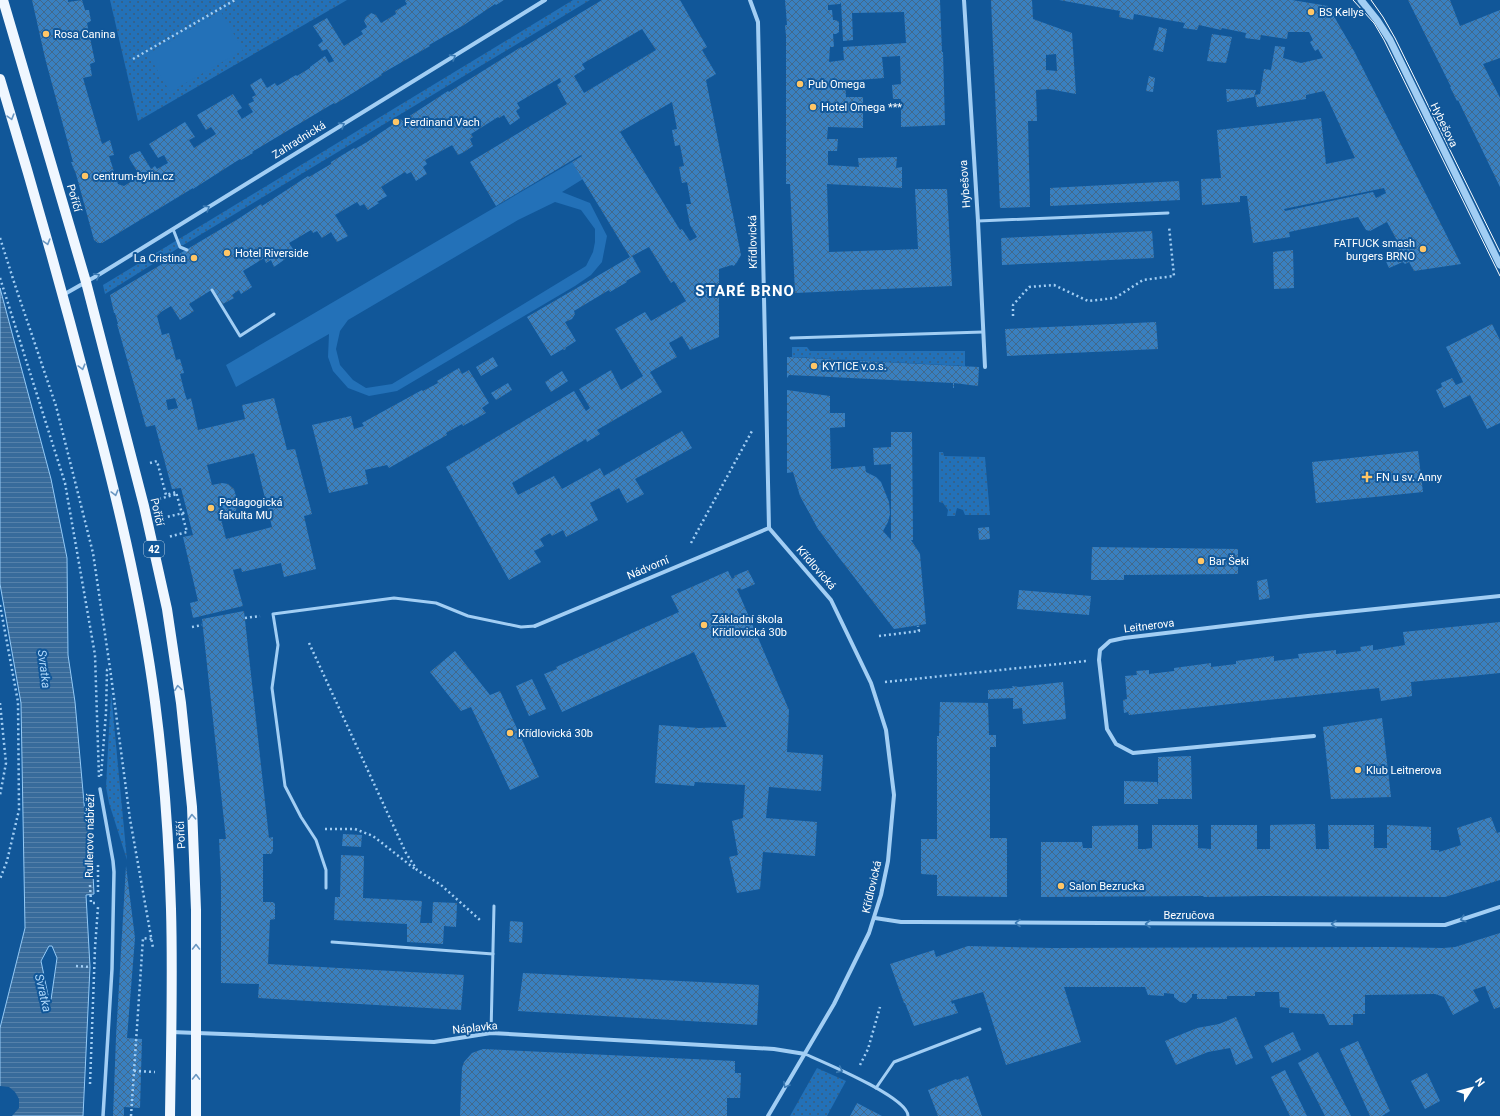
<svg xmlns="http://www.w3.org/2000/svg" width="1500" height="1116" viewBox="0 0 1500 1116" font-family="Roboto,sans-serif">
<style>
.grass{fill:url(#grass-dots)}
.garden{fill:#2371b8;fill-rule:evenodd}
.water{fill:url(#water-rules);stroke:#94caf7;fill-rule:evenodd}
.pier{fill:#115799}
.building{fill:url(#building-cross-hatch);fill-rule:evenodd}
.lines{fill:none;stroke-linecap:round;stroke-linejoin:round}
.path{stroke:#a2cef4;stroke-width:2.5;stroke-dasharray:2 3;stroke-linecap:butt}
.service{stroke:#a2cef4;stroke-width:3}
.pedestrian{stroke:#a2cef4;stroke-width:3.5}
.minor{stroke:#a2cef4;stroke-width:4}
.tertiary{stroke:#a2cef4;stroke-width:7}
.primary{stroke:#f0f7ff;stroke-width:10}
.tram{stroke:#fff;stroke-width:1}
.oneway{stroke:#3c7bb4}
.oneway2{stroke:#6a97c2}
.poi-dot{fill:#ffc666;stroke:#115799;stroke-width:1.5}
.labels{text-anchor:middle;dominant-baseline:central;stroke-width:4;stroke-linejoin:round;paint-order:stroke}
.shield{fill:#115799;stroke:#b8cde0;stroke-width:1}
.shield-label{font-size:10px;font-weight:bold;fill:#fff}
.poi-label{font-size:11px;fill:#fff;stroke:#115799;text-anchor:start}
.street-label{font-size:11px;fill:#fff;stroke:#115799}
.water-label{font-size:12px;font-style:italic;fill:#afd8fb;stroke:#115799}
.district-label{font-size:15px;font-weight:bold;letter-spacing:1px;fill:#fff;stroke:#115799}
</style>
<defs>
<pattern id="grass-dots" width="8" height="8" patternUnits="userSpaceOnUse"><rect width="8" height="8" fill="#2371b8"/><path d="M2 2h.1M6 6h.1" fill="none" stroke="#3a5d7d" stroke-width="1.8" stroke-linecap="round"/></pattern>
<pattern id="water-rules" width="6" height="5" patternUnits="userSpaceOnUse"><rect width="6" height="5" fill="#386b9b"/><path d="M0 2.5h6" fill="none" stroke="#5681aa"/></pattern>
<pattern id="building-cross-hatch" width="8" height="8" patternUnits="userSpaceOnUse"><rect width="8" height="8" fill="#3980c1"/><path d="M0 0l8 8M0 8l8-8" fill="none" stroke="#42698c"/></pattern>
</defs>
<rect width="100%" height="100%" fill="#115799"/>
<g class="grass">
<polygon points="110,0 347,0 138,121"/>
<polygon points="573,0 590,0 180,247 105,294 103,285"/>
<polygon points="792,347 807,347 810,351 965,351 965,366 792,357"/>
<polygon points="939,452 943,452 944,456 985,457 990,515 965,515 963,510 957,508 955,516 947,516 948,510 943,503 939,502"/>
<polygon points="111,692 127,860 109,803 106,787"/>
<polygon points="817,1068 846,1081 827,1116 790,1116"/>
</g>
<g class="garden">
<polygon points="221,12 243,50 170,92 148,54"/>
<path d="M572,162l11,17 -21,13 28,11 17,33 -5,26 -11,13 -16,11 -178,105 -28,5 -21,-8 -15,-17 -5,-14 1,-23 -93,53 -10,-22zM555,202l26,8 14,19v13l-2,10 -7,14 -194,118 -26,4 -13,-8 -13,-15 -4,-16 4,-18 8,-11 170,-100z"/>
</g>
<path class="water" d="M0,288l51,191 16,79 1,97 7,47 10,112h5l4,80 -8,1 4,72 -7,149h-83v-88l25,-100 -4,-225 -21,-119zM49,946h3l5,12 -6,42h-2l-8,-39z"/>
<polygon class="pier" points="0,1086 9,1087 15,1092 19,1099 19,1108 12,1116 0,1116"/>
<g class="building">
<polygon points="32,0 68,0 68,2 82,0 85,10 89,10 91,21 87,23 95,62 90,64 92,76 83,78 102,144 110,140 114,155 109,156 118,184 124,186 140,176 129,158 130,155 140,151 151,169 155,166 157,169 168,163 164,155 158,158 149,144 185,122 195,137 189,140 194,148 216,134 211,127 206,130 197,115 233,94 242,108 237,111 242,119 253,112 248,104 254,101 252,97 256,95 250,85 261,78 267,88 275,83 277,86 296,75 297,76 310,68 310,67 325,56 329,63 334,61 327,49 322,51 318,45 323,41 313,26 327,18 344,46 363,34 361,31 367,27 364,21 366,17 371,13 376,15 381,23 396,14 395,11 407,4 405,1 406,0 504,0 496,5 495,4 464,25 429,45 430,46 381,74 382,75 335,104 334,103 252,152 253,153 241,160 240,159 193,189 193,188 102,243 98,243 94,240 76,174 71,162 73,162 45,58"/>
<path d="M602,0h78l16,28 11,19 -5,3 14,24 -10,6 35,175 -4,7 -3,4 -2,-1 -13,4v68l-29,13 -8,-14 -13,7 8,14 -27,15 12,20 -65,38 3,4 -13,8 -1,-3 -74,44 6,12 36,-19 8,13 38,-21 4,8 78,-45 10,17 -57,31 9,15 -17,9 -8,-15 -29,15 8,17 -32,17 -3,-7 -11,6 -2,-3 -10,6 4,7 -10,5 7,11 -32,18 -63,-113 128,-76 12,20 4,-3 -11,-19 32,-19 10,20 22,-14 -28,-47 30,-17 6,9 35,-20 -12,-20 -3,2 -22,-36 -17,9 9,16 -15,9 1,1 -17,10 -1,-2 -35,21 1,3 -3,5 -7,3 11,19 -11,7 1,1 -2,1 -1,-1 -12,7 -24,-39 103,-60 -58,-95 10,-6 -1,-1 -85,51 -26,-44 97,-58 -10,-19 4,-3 -1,-4 -43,25 3,5 -4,3 4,7 -10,7 -6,-10 -5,3 -1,-1 -27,17 2,3 -3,2 3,7 -9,6 -6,3 -6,-10 2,-1 -29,16 2,4 -4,3 4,7 -2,1 -9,6 -5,-9 -4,2 -2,-2 -24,15 6,9 -10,6 2,1 -11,7 -4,-6 -4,2 -3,-4 -22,13 13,21 -11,6 -6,-10 -9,6 -5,-7 -4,2 -2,-3 -22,13 6,9 -21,15 -3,-7 -5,3 -2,-5 -21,13 9,16 -11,7 -2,-4 -7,5 2,3 -11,6 -10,-15 -24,15 5,7 -14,9 -9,-14 -10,6 -4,4 5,19 7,-2 7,27 4,-1 4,14 -4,1 5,20 2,6 4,-2 7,32 47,-11 -3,-14 32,-7 13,52 8,-1 17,65 -8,2 12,53 -32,8 -3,-14 -39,9 -1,-4 -8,2 10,36 -50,12 -3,-15 8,-2 -15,-64 10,-2 -12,-47 -9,1 -17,-64 -9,2 -29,-103h1l-3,-11h-1l-4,-18 128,-76 23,-15 1,2 46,-30 1,1 22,-13v-2l23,-14 1,1 12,-7 34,-23 1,2 46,-30 1,1 72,-45 1,1zM642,29l14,21 -72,43 -10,-17 11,-7 -3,-5zM672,102l5,27 -5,1 3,16 5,-1 4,21 -5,1 3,16 5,-1 4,22h-5l4,21 7,12 -7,4 -8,-12 -2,1 -60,-98zM175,398l3,10 -10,2 -2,-10zM254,453l18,74 -46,12 -5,-20 9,-2 5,-4 3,-9 -4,-15 -6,-5 -6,-1 -10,2 -5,-20z"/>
<path d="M785,0h155l2,52h1l2,73 -44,2v-28h-8l-1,-14 9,-1 -1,-28 -18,1 2,21 -39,3 1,16h17v31l-35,-1 -1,12h11l-1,12h-9v14l31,2 -1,-9 39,-1 -1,11 6,-1v21l-75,-4 2,68 89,-3 -3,-60h32l5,97 -157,7 -5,-109h-4v-148l-1,-11h2zM841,2l2,39 10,-1 -1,-27 52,-1 2,31 -63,4 1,13 -15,2 1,-15h4l-1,-13h3l3,-2v-10l-3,-2h-3l-1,-10h-4v-5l12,-1z"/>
<path d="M991,0h41l1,19 39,14 4,61 -27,-5 -13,1 1,31h-9l2,86 -30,1zM1056,54l1,17 -11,-1v-15z"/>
<path d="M1059,0h233l36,6 26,45 107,213 -47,7 -5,-9 -4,2 -2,-2 -14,6 -5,-11 17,-9 -14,-26 -17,9 -4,-1 -8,-13 -69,15 1,5 -37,6 -6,-47h-7v6l-38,3 -1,-26 20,-1 -4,-48 104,-12 5,46 29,-6 -31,-67 -18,4v4l-49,8 -2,-12 5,-1 4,-25 7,1 4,-24 10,1 -2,11 18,5 22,-5 -5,-9 -3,2 -5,-9 3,-2 -4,-8h-21l-1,7 -26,-4 -1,5 -15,-2 1,-5 -24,-5 -1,2 -22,-5 -2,5 -14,-2 2,-5 -51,-9 -1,6 -14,-3 1,-6zM1384,188l2,5 -10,5 -3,-6 -88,19 -1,-2z"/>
<polygon points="1408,0 1450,0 1460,26 1500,10 1500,58 1483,64 1500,98 1500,187 1458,100 1457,101 1450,87 1451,87"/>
<polygon points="1159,27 1167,29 1163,52 1153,50"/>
<polygon points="1212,34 1232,37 1226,63 1207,61"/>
<polygon points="1149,76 1155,78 1153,92 1146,91"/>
<polygon points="1226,89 1256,90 1254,97 1227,102"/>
<polygon points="1179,181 1180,200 1050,206 1050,188"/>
<polygon points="1152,231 1154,258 1002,265 1001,238"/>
<polygon points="1293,250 1294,288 1274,289 1273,252"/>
<polygon points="1156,322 1158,349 1007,356 1005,329"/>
<polygon points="1492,324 1500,340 1500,423 1487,429 1470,395 1444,408 1436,390 1442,387 1441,383 1452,378 1456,385 1463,382 1446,347"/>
<polygon points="493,357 498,366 481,376 476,367"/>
<polygon points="787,357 979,367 978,386 954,383 954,388 953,388 953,383 789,375 787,378"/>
<polygon points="459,368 462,374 469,370 489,403 482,408 486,413 463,426 462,424 446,433 447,435 389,468 387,465 365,470 368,484 329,493 312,425 351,416 354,429 364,426 362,423 422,390 423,391 438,383 437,381"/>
<polygon points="562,371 568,381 551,392 545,382"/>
<polygon points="508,383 512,390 496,400 491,393"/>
<polygon points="787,390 830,396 830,413 845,413 845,427 830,428 831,469 865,466 866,472 876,477 881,482 889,502 890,514 888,522 883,531 891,540 891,464 874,465 873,448 891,447 891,432 912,432 913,540 911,540 920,554 926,624 894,629 837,555 818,529 800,496 793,472 787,473"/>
<polygon points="1418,451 1423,492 1316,503 1312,462"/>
<polygon points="989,527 990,539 979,540 978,528"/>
<polygon points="1092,547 1238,549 1238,574 1124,575 1124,580 1091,580"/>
<polygon points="748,570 755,584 741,590 740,588 737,589 789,710 787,752 823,755 821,791 769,787 766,818 817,822 815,856 763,852 760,889 737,893 729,857 738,855 732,821 743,818 745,785 695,782 694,786 655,783 659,725 699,728 727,727 694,652 562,712 544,674 557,669 556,667 679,612 671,596 728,571 732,579 735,577 734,576"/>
<polygon points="1267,579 1270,598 1259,600 1257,581"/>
<polygon points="1019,590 1091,596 1089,615 1017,609"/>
<polygon points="244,611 269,838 273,837 273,851 271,854 263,854 263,902 273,902 275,904 275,919 270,920 268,964 464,975 461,1010 258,998 259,984 221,983 221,880 219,839 226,839 202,619"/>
<polygon points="1500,622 1500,673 1411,682 1412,696 1381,701 1379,688 1129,715 1128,712 1124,713 1123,700 1127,699 1125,676 1137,675 1136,671 1149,670 1149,674 1174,671 1174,668 1211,663 1211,667 1236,664 1236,661 1274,656 1274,661 1299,658 1298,654 1336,650 1336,654 1361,651 1360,647 1373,645 1373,650 1375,650 1405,645 1403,632"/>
<polygon points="455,651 490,695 500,691 539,777 510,790 471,707 461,711 430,672"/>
<polygon points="532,679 546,709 529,716 516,686"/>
<polygon points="1063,682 1066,719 1023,724 1022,708 1013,709 1013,698 988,699 988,690 1013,688 1012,686 1019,687"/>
<polygon points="940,702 988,703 989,735 996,735 996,747 990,747 990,838 1007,838 1007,897 937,896 937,875 921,874 921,839 937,839 937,736 939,736"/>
<polygon points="1382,718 1391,797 1331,799 1323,727"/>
<polygon points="1191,756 1192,799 1158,799 1158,804 1124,804 1124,781 1157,782 1158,787 1158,757"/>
<polygon points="1491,817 1497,833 1500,832 1500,880 1445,897 1262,896 1203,897 1204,896 1041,897 1041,842 1082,842 1083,848 1092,848 1092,826 1138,825 1138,849 1145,849 1152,848 1152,825 1198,825 1198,848 1211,849 1211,825 1257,825 1257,849 1270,849 1270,825 1315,824 1316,849 1329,849 1328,825 1374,825 1374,848 1387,848 1387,825 1431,827 1431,850 1439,850 1439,852 1461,845 1457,828"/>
<polygon points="343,834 362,835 361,847 342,846"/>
<polygon points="341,855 364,856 363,898 422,901 420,923 432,923 433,902 457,903 456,927 444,926 443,944 407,942 407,924 334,920 335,897 340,897"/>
<polygon points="126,866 135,938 127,1038 142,1039 140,1108 124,1107 124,1116 113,1116 116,1037"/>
<polygon points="510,921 523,922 522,943 509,942"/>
<polygon points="1500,933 1500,1007 1494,1009 1485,986 1473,990 1479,1001 1453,1015 1444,997 1435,994 1365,995 1365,1014 1353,1014 1353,1025 1329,1025 1324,1014 1289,1013 1289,1008 1280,1007 1279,992 1255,992 1255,996 1227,996 1227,999 1197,999 1197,994 1192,994 1192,997 1186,1003 1180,1002 1174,997 1174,994 1164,993 1164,996 1148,995 1145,987 1064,987 1081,1042 1006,1065 983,992 951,1001 952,1004 954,1003 958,1013 914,1026 905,1003 904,1003 890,964 934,950 936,957 968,946 1052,948 1391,947 1443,948 1455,947"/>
<polygon points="523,973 759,985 757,1025 518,1011"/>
<polygon points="1236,1017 1253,1058 1236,1065 1230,1048 1208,1052 1176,1065 1165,1041 1197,1028 1219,1024"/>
<polygon points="1293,1032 1301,1050 1272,1063 1264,1046"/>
<polygon points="1358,1041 1390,1111 1382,1116 1370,1116 1340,1049"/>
<polygon points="483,1049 735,1061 735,1073 741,1073 740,1098 727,1098 727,1116 460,1116 462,1068 464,1062 472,1053"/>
<polygon points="1318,1052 1351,1116 1325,1116 1298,1063"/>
<polygon points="1285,1070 1307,1116 1290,1116 1271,1077"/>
<polygon points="1427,1073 1440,1101 1425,1109 1411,1081"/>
<polygon points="968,1076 982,1116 938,1116 928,1090 956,1079 957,1080"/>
<polygon points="857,1103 882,1116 850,1116"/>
</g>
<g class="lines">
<g class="path">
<polyline points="133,59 235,0"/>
<polyline points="0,238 15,285 56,406 93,553 110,668 130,819 153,948"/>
<polyline points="0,278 65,483 95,655 99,777"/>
<polyline points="1013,316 1013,305 1029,287 1054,285 1088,301 1115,298 1143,280 1174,276 1169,226"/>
<polyline points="150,463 157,461 166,495 176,492 187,532 168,537"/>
<polyline points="159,499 177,494"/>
<polyline points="163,518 187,512"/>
<polyline points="691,543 752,431"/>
<polyline points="0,605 18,702 19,810 7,861 0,879"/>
<polyline points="245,618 260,616"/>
<polyline points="192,627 202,625"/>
<polyline points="879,636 919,631 918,626"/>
<polyline points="309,643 406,853 417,870 441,885 480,920"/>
<polyline points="885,682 1087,661"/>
<polyline points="0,703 6,763 0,795"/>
<polyline points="101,776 106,713 107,670 110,668"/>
<polyline points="87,820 87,806 90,806"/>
<polyline points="325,829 355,829 373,836 415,869"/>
<polyline points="98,865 98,892"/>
<polyline points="90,885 91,903 98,903"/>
<polyline points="76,966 90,967"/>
<polyline points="860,1065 868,1049 880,1007"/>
<polyline points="134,1071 155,1072"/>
<polyline points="90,1084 95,948 98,907"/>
<polyline points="131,1116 143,938 152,939"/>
</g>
<g class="service">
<polyline points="978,221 1168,213"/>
<polyline points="173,229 180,247 187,250"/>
<polyline points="212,290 240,336 274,314"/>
<polyline points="791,338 983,332"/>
<polyline points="326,888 326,870 316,840 301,817 285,786 272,688 278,645 273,614 394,598 436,603 468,616 521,627 535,626"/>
<polyline points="332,942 493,954"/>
<polyline points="491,1033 494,906"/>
<path d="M805,1054c18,8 103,43 103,62"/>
<polyline points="876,1088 894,1062 980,1029"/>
</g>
<polyline class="pedestrian" points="100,789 113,861 114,872 112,969 103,1116"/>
<g class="minor">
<polyline points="750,0 758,22 769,528 831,600 871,683 886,730 894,795 888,861 881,895 869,933 834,1004 768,1116"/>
<polyline points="964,0 978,221 985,367"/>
<polyline points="63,295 100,274 545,0"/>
<polyline points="535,626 769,528"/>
<polyline points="1314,736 1133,753 1116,744 1107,729 1099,660 1100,650 1110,641 1124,638 1308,616 1500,596"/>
<polyline points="875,918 901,922 916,922 1445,925 1500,907"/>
<polyline points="171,1032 434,1042 491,1033 774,1049 805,1054"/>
</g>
<polyline class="tertiary" points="1361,0 1377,20 1390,40 1500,265"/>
<g class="primary">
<polyline points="3,0 86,282 144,506 167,609 181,703 192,807 196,910 196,1116"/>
<path d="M0,79c31,102 60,204 87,307 28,104 54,209 68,316 9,69 14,138 16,207 2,69 0,138 -1,207"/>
</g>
<g class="tram">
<polyline points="1353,0 1374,23 1384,40 1500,276"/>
<polyline points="1371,0 1383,17 1395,38 1500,252"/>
</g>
</g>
<defs><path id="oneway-chevron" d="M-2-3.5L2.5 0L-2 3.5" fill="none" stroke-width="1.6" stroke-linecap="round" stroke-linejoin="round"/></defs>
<g class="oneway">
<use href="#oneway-chevron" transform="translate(453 57) rotate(-32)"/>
<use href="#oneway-chevron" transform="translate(342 125) rotate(-32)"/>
<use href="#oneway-chevron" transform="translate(207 208) rotate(-32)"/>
<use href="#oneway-chevron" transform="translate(97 276) rotate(-29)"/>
<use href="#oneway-chevron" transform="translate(1463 919) rotate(162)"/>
<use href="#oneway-chevron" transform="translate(1018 923) rotate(-180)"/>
<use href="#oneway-chevron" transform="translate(1148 924) rotate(-180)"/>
<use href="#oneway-chevron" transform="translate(1334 924) rotate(-180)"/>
<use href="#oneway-chevron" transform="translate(840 1070) rotate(25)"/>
<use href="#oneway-chevron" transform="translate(786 1085) rotate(120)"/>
</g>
<g class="oneway2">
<use href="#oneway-chevron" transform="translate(11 117) rotate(74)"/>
<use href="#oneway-chevron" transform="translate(47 242) rotate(74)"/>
<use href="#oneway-chevron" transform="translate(82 367) rotate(75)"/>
<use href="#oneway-chevron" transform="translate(115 493) rotate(75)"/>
<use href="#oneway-chevron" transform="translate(178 688) rotate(-98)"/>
<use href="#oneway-chevron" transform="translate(192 817) rotate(-93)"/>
<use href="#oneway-chevron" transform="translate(196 947) rotate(-90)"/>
<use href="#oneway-chevron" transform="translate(196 1077) rotate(-89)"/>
</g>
<g class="poi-dot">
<circle cx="1311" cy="12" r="4"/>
<circle cx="46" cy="34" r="4"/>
<circle cx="800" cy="84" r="4"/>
<circle cx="813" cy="107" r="4"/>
<circle cx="396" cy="122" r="4"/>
<circle cx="85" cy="176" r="4"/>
<circle cx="1423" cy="249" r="4"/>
<circle cx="227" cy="253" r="4"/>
<circle cx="194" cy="258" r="4"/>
<circle cx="814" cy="366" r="4"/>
<path d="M1365 471h4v4h4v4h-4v4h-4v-4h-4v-4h4z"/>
<circle cx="211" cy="508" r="4"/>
<circle cx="1201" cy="561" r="4"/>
<circle cx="704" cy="625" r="4"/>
<circle cx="510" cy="733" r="4"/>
<circle cx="1358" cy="770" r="4"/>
<circle cx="1061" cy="886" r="4"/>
</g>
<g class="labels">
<rect class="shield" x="144" y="541" width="20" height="16" rx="3"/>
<g class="shield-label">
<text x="154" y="549">42</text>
</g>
<g class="poi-label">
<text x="1319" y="12">BS Kellys</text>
<text x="54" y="34">Rosa Canina</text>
<text x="808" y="84">Pub Omega</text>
<text x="821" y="107">Hotel Omega ***</text>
<text x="404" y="122">Ferdinand Vach</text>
<text x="93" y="176">centrum-bylin.cz</text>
<text x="1415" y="243" text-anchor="end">FATFUCK smash<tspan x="1415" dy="13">burgers BRNO</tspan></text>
<text x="235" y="253">Hotel Riverside</text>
<text x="186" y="258" text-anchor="end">La Cristina</text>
<text x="822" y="366">KYTICE v.o.s.</text>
<text x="1376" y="477">FN u sv. Anny</text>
<text x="219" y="502">Pedagogická<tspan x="219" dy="13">fakulta MU</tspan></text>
<text x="1209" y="561">Bar Šeki</text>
<text x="712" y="619">Základní škola<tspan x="712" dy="13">Křídlovická 30b</tspan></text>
<text x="518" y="733">Křídlovická 30b</text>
<text x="1366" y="770">Klub Leitnerova</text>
<text x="1069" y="886">Salon Bezrucka</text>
</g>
<g class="street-label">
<text transform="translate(1444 125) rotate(64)">Hybešova</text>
<text transform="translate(299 140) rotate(-32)">Zahradnická</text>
<text transform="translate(965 184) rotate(-94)">Hybešova</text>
<text transform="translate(74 198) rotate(74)">Poříčí</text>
<text transform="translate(753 242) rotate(-91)">Křídlovická</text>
<text transform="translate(157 512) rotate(77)">Poříčí</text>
<text transform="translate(648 568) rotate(-23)">Nádvorní</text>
<text transform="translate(816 568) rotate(49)">Křídlovická</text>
<text transform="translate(1149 626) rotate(-7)">Leitnerova</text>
<text transform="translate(181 835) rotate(-93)">Poříčí</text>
<text transform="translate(90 836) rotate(-89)">Rullerovo nábřeží</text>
<text transform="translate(872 887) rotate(-77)">Křídlovická</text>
<text x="1189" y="915">Bezručova</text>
<text transform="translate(475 1028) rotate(-6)">Náplavka</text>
</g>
<g class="water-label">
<text transform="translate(44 669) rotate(83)">Svratka</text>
<text transform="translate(43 993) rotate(77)">Svratka</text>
</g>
<g class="district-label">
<text x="745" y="291">STARÉ BRNO</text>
</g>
</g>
<g transform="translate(1472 1088) rotate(54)" stroke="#115799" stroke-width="3" paint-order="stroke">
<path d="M0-3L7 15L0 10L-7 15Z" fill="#ffffff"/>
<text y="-6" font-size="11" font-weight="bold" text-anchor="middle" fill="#ffffff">N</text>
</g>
</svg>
